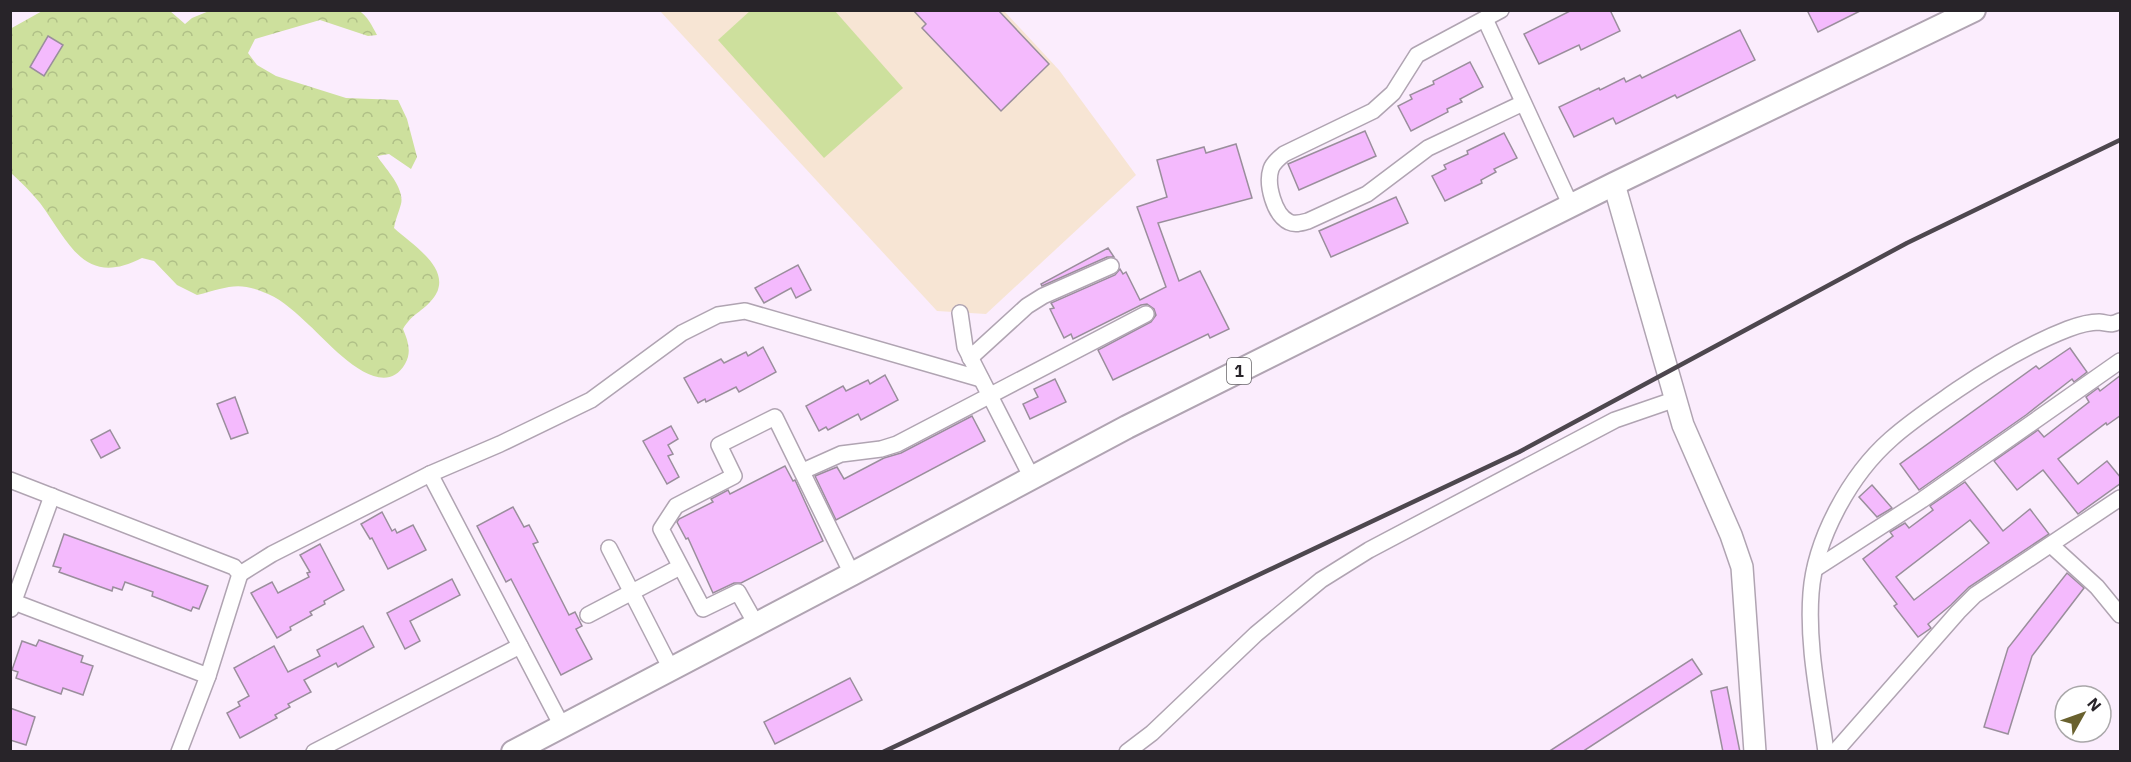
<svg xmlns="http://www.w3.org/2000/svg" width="2131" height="762" viewBox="0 0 2131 762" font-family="'IBM Plex Sans',sans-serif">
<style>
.education{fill:#f7e5d4}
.green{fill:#cde09d}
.forest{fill:url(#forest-crowns)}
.building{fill:#f4bafd;stroke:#9a8e9c;stroke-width:1.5;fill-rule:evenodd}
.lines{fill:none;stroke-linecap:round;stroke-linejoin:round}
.minor-casing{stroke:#b0a4b2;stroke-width:18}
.secondary-casing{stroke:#b0a4b2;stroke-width:24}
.primary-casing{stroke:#b0a4b2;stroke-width:26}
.minor{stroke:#fff;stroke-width:15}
.secondary{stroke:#fff;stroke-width:21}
.primary{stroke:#fff;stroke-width:22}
.rail{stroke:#4d474e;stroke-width:4.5}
.labels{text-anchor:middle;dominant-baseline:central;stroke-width:4.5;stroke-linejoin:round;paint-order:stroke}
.shield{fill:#fff;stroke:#686669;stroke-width:1.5}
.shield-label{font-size:16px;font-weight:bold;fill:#282429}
</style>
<defs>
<pattern id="forest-crowns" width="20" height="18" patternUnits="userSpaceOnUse" patternTransform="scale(1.5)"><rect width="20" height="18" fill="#cde09d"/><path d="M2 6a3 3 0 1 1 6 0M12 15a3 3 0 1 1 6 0" fill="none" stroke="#b0c087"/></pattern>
</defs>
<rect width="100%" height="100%" fill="#fbedfd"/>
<polygon class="education" points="660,11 1004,11 1059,70 1136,175 986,314 937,311"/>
<polygon class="green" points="751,10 835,11 903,88 824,158 718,40"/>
<path class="forest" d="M44,10l126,1 15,13 7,-6 17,-7 149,-1c10,6 14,16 19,25l-9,1 -48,-16 -65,19 -7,14 9,12 19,11 70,22 52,2 9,19 10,38 -6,12 -22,-15 -12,2c8,12 28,32 24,48 -2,8 -6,16 -7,24 18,17 65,44 36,74 -10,11 -18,12 -27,27 5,12 9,23 2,35 -24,41 -76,-21 -96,-39 -13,-12 -25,-24 -41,-31 -31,-14 -41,-6 -71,1l-20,-10 -23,-24 -12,-3c-58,30 -73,-16 -102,-55 -9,-11 -19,-21 -29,-30l-1,-144z"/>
<g class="building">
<polygon points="913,10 998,10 1049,64 1001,111 922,28 926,24"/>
<polygon points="1572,10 1610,10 1620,31 1581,50 1579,45 1539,64 1524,34"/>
<polygon points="1807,10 1862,10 1818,32"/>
<polygon points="1740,30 1755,60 1677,98 1675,95 1616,124 1613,118 1574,137 1559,107 1599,88 1600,90 1624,78 1626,82 1640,75 1642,78"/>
<polygon points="48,36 63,45 44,76 30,67"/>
<polygon points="1470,62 1483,87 1460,99 1462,102 1447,109 1448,112 1411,131 1398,106 1412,99 1410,95 1434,84 1433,81"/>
<polygon points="1365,131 1376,156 1299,190 1288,164"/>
<polygon points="1504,133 1517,158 1494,169 1496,172 1481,180 1482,183 1445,201 1432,176 1446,169 1444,165 1468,154 1467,151"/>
<polygon points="1236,144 1252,198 1158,223 1179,281 1200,271 1229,329 1210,338 1208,334 1113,380 1098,350 1151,322 1156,315 1154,309 1147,304 1141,305 1073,339 1071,334 1064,338 1050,309 1054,308 1051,303 1115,275 1120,269 1123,274 1126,272 1140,300 1166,287 1137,207 1167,197 1157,160 1204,147 1206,153"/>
<polygon points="1396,197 1408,223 1331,257 1319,231"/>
<polygon points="1108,248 1114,257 1107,257 1042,286 1041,284"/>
<polygon points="798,265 811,290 796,298 791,288 764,303 755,288"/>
<polygon points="763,347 776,372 739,392 736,387 706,402 705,399 698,403 684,378 721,359 724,363 746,352 748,356"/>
<polygon points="2070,348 2087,372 2074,382 2072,379 2026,415 1919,490 1900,464 2036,366 2039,369"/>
<polygon points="885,375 898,400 861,420 858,414 828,430 826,427 819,431 806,406 843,386 846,391 868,380 870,384"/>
<polygon points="2121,375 2121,415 2107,425 2106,423 2058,459 2078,484 2107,461 2121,478 2121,483 2078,514 2043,470 2017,490 1994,461 2038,430 2044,437 2089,402 2086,397 2098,388 2100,391"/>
<polygon points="1055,379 1066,402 1030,419 1023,404 1038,397 1034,389"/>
<polygon points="235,397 248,433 231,439 217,404"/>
<polygon points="972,416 985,441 836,520 815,476 837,467 844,479 884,458 901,453"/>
<polygon points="671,426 678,439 668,445 673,454 668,456 679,477 667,484 643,441"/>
<polygon points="110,430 120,448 101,458 91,440"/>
<polygon points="785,466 793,481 795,480 823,541 741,583 734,583 713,593 688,538 686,539 677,522 679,519 713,502 711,499 728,490 730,494"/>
<path d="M1965,482l38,49 27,-22 19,25 -80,53 -18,18 -23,19 3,4 -13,9 -24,-31 3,-2 -34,-45 30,-23 -3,-4 15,-9 4,5 24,-18 -3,-4zM1970,520l19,23 -75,57 -18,-23z"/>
<polygon points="1872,485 1892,508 1877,517 1859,497"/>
<polygon points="513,507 524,527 529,525 538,542 533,544 569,615 575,612 582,626 576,629 592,659 561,675 511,579 506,582 477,526"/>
<polygon points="382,512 392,531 395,529 397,533 413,525 426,550 388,569 372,538 370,539 361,524"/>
<polygon points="64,534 208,586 199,609 193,607 191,611 152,596 153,592 125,582 122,590 113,587 112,591 59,572 61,568 53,566"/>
<polygon points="320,544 344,590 324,601 325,604 310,612 312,615 290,627 291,630 277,638 251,593 272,582 278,593 309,577 307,573 310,572 300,555"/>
<polygon points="2067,573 2084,588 2032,656 2008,734 1984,727 2008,648"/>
<polygon points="452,579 460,595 410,621 420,641 405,649 387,613"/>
<polygon points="363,626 374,647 338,667 336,663 304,680 311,692 288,704 290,707 275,715 277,718 240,738 227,713 240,706 238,702 249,696 234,668 274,646 288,672 320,656 317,650"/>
<polygon points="39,640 83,656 81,662 93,666 83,695 63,688 61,694 16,678 18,672 12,670 22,641 36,646"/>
<polygon points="1692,659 1702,674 1582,752 1548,752"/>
<polygon points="850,678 862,700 775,744 764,722"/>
<polygon points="1727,687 1740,752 1723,752 1711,691"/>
<polygon points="10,708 35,717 26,745 10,740"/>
</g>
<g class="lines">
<g class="minor-casing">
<g id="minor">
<path d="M1501,10l-84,45 -24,38 -20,18 -89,43c-5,4 -11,9 -13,15 -5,15 3,46 18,53 6,3 12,1 19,-1l59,-27 61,-46 95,-45"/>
<polyline points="1485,19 1571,206"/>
<polyline points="960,313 965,347 1032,478"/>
<polyline points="970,358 1027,306 1043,296 1111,266"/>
<polyline points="803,471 841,454 881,449 897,444 1146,314"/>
<polyline points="430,474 562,726"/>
<polyline points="10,480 234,567 240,574 208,676 179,752"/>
<polyline points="2051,545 2097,587 2120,615"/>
<polyline points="609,548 671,669"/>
<polyline points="1815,569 1922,500 2120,361"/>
<polyline points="240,574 272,554 430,474 500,444 591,400 682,333 718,315 745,311 981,379"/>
<polyline points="14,602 208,676"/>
<polyline points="11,609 52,496"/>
<polyline points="588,615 680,567"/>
<polyline points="756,624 738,592 703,609 661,529 676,506 734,476 719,445 775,417 852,574"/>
<polyline points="314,752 520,646"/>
<polyline points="1127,752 1152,733 1256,634 1321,580 1369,550 1615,420 1676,399"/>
<path d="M1826,752c-7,-53 -19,-106 -15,-159 4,-54 39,-118 80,-154 20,-18 43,-33 66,-49 34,-23 72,-46 111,-61 8,-3 22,-7 31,-7 11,1 10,4 21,-1"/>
<polyline points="1835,752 1958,612 1975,595 2120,498"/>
</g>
</g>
<g class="secondary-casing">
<polyline id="secondary" points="1614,184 1683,425 1731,535 1742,567 1755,752"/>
</g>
<g class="primary-casing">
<polyline id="primary" points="513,752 852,574 1127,427 1614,184 1974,10"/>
</g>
<use href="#minor" class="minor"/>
<use href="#secondary" class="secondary"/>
<use href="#primary" class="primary"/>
<polyline class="rail" points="883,752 1519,452 1907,243 2120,140"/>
</g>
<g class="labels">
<rect class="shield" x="1227" y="358" width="24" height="26" rx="4.5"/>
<g class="shield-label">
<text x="1239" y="371">1</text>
</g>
</g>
<rect width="2131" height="762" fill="none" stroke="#282429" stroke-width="24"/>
<g transform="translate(2083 714) rotate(50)"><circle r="28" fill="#ffffff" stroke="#a9a7a9" stroke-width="1.5"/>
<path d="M0-4.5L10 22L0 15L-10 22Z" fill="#69612e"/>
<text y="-9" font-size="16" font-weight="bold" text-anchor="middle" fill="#282429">N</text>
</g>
</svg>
